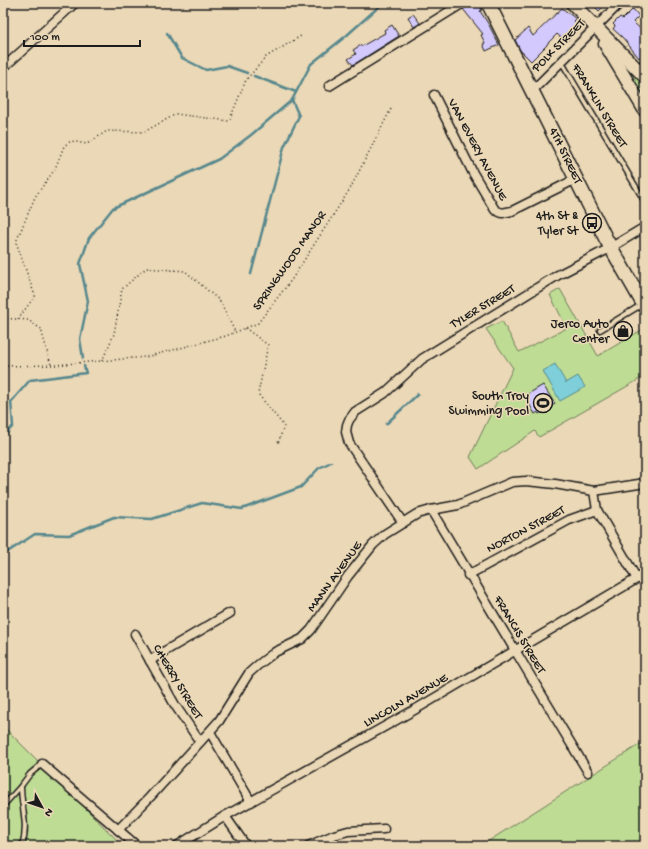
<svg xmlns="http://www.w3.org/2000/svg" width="648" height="849" viewBox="0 0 648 849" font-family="'Gochi Hand',sans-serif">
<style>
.green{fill:#bedc94;stroke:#6d7c58}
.water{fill:#7ecfd9;stroke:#57878d}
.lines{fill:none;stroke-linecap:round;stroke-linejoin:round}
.stream{stroke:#57878d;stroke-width:2.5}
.building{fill:#d3c9fc;stroke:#1c1c1c}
.lane-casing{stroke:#1c1c1c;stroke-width:7}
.street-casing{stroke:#1c1c1c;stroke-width:11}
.secondary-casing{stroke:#1c1c1c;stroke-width:15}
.primary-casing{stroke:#1c1c1c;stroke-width:16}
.path{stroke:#1c1c1c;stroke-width:1.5;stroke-dasharray:1 3;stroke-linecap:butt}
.lane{stroke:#ebd8b6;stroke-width:4}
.street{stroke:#ebd8b6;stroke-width:8}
.secondary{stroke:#ebd8b6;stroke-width:12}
.primary{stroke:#ebd8b6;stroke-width:13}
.labels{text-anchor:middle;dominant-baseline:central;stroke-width:3;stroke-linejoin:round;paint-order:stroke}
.street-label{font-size:13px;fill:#1c1c1c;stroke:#ebd8b6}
.poi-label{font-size:13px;fill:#1c1c1c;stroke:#ebd8b6;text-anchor:end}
</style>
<rect width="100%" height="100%" fill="#ebd8b6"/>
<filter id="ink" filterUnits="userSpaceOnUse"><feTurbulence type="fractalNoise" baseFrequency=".025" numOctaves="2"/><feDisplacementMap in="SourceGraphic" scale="8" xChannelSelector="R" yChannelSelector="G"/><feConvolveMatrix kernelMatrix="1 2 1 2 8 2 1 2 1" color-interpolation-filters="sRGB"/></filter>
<g filter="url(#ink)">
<g class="green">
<polygon points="624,60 645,85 645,90 641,93 623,61"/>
<polygon points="560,289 598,356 645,328 645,376 539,437 535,431 478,469 470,457 513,368 486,329 502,321 519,352 567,328 550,295"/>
<polygon points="3,726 123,846 3,846"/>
<polygon points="645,741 645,846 484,846 484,844"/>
</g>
<polygon class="water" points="555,364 566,383 578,376 585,387 560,401 543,371"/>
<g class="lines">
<g class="stream">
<polyline points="167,33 182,58 206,70 227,66 247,73"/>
<polyline points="254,76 296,92"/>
<polyline points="251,274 284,147 299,116 292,100"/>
<polyline points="83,358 80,339 88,301 80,264 89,238 113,208 219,159 251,135 292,100 311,64 346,36 383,3"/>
<polyline points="386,424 418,394"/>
<polyline points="3,437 13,426 11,402 30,380 86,373 84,366"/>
<polyline points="3,555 35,534 69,535 114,517 152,519 202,503 242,509 301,487 319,468 331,462"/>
</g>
</g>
<g class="building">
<polygon points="474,3 478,3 482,10 480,11 489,25 499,45 486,51 483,44 485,43 481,35 483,34 463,9"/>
<polygon points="591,3 607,3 599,11"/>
<polygon points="562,8 576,19 574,21 580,27 566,42 557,34 547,44 547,45 531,61 520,50 515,40 528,28 533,36"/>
<polygon points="633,9 639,16 633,22 645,33 645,53 639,58 623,38 613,29 615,26 613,24 620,17 623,19"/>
<polygon points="413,14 420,23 414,27 408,17"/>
<polygon points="392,25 399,36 353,65 348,59 356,54 353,50 361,45 362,46 385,33 384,30"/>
<polygon points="543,385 555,404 539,414 538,412 535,414 525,397 529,395 528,394"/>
</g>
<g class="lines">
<g class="lane-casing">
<g id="lane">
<polyline points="561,61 645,202"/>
<polyline points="638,67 645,61"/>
<polyline points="600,330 641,305"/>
<polyline points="21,786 30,774 42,764"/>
<path d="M3,806l18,-20c0,22 8,38 1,60"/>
</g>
</g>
<g class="street-casing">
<g id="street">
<polyline points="3,68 75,3"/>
<polyline points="329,86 463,3"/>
<polyline points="533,90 620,3"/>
<polyline points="434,95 473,173 495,210 502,213 512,211 576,179"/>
<polyline points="594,491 597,510 637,579"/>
<polyline points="431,510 588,772"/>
<polyline points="403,523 349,443 346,432 347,425 349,420 355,412 385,393 422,359 558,275 610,248 645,227"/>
<polyline points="468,575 569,520 597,510"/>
<polyline points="135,634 175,705 200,742"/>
<polyline points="150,661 160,654 230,613"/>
<polyline points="210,732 251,802"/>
<polyline points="42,764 137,846"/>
<polyline points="225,816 246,846"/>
<polyline points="118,830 150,797 219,721 249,673 258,665 275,652 302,639 311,630 348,576 373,545 385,534 417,514 431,510 458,505 512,482 526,481 555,484 594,491 645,483"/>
<polyline points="177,846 225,816 416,709 645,574"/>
<polyline points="308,846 334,835 348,831 384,829"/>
</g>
</g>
<g class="secondary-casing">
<g id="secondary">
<polyline points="572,3 645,77"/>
<polyline points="605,44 645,111"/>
</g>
</g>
<g class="primary-casing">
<polyline id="primary" points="488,3 606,239 645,307"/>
</g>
<g class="path">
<polyline points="3,318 28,320 41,329 51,365"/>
<polyline points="18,319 35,296 16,242 35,197 55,169 64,146 71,141 87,144 107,131 144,132 176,114 229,121 246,80 266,57 301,36"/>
<polyline points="245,328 268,345 258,394 284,426 278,443"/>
<polyline points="102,361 114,334 122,289 146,268 185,271 220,301 235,332"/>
<polyline points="3,366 55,365 146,357 226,336 258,323 292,279 350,189 392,107"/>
</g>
<use href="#lane" class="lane"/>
<use href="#street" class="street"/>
<use href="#secondary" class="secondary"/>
<use href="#primary" class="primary"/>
</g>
</g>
<defs>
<g id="bus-ring" transform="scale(1)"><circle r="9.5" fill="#ebd8b6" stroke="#1c1c1c" stroke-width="1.5"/><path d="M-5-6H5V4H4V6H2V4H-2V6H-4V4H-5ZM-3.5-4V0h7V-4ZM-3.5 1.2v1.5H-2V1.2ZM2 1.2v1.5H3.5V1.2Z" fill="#1c1c1c"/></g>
<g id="shop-ring" transform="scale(1)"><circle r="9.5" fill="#ebd8b6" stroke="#1c1c1c" stroke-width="1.5"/><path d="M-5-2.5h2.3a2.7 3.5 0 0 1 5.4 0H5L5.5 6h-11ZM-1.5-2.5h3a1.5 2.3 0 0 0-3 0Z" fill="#1c1c1c"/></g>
<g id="stadium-ring" transform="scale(1)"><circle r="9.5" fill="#ebd8b6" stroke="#1c1c1c" stroke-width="1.5"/><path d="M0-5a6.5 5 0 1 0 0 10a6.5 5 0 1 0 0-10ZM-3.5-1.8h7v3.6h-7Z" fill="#1c1c1c"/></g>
</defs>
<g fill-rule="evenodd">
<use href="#bus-ring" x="592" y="223"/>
<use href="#shop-ring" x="623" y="331"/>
<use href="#stadium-ring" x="543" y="403"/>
</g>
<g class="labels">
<g class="street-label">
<text transform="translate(559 46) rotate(-45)">POLK STREET</text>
<text transform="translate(599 106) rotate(59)">FRANKLIN STREET</text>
<text transform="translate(477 150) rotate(62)">VAN EVERY AVENUE</text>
<text transform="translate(565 156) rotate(64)">4TH STREET</text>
<text transform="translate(290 261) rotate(-55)">SPRINGWOOD MANOR</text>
<text transform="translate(483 307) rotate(-31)">TYLER STREET</text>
<text transform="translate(526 530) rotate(-28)">NORTON STREET</text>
<text transform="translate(335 577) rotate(-54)">MANN AVENUE</text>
<text transform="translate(519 635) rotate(59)">FRANCIS STREET</text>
<text transform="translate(177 682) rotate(59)">CHERRY STREET</text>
<text transform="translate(406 701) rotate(-30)">LINCOLN AVENUE</text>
</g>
<g class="poi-label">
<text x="578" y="216">4th St &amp;<tspan x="578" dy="15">Tyler St</tspan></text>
<text x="609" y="324">Jerco Auto<tspan x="609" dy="15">Center</tspan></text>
<text x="529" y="396">South Troy<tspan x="529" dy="15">Swimming Pool</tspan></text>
</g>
</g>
<rect width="648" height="849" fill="none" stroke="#ebd8b6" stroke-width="16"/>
<rect x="8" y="8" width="632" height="833" fill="none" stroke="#1c1c1c" stroke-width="1.5" filter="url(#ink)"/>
<g transform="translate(42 807) rotate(130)" stroke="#ebd8b6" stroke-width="3" paint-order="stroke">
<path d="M0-3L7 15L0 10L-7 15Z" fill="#1c1c1c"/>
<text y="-6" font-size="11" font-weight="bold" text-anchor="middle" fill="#1c1c1c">N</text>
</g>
<path d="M24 40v6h116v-6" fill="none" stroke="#1c1c1c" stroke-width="2"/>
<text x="30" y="40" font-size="12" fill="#1c1c1c" stroke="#ebd8b6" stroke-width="3" paint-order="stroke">100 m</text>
</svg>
